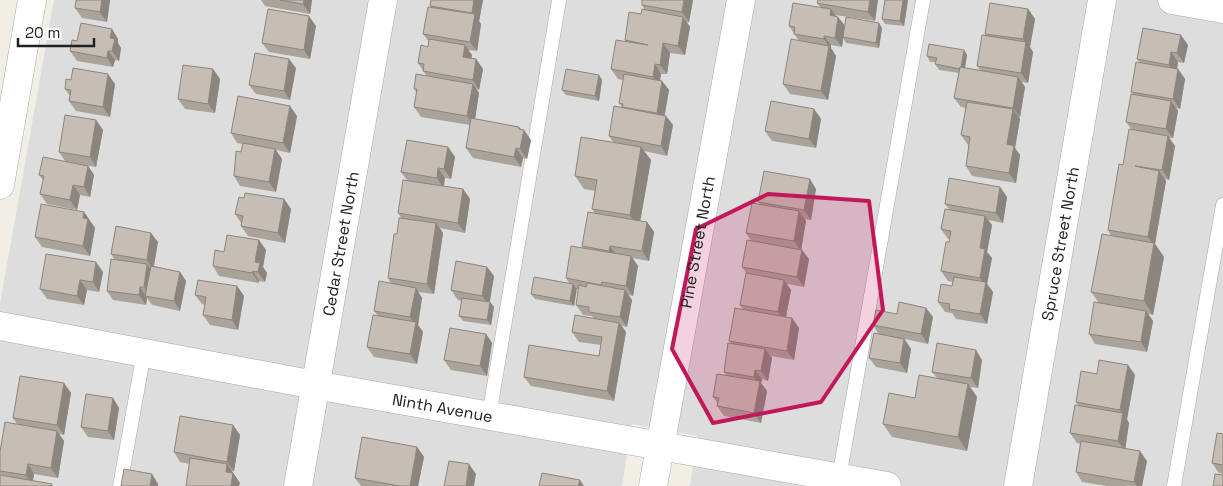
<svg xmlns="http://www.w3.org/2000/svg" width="1223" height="486" viewBox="0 0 1223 486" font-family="'Space Grotesk',sans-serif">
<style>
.residential{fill:#dedddd}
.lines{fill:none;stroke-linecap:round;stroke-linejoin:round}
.service-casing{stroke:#a7a7a7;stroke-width:15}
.minor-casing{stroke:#a7a7a7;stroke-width:29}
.tertiary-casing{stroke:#a7a7a7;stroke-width:29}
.service{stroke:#fff;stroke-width:14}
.minor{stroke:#fff;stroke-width:28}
.tertiary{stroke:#fff;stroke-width:28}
.wall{fill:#aaa39c}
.shaded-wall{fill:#8b857f}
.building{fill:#c6beb5;stroke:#8b857f}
.marked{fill:#c2185b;fill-opacity:0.2;stroke:#c2185b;stroke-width:4;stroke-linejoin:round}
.labels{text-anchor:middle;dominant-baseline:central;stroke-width:5;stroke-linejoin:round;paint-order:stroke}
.street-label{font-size:16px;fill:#202020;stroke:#fff}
</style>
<rect width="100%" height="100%" fill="#f1eee6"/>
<polygon class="residential" points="54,0 1223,0 1223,486 690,486 698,436 632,424 622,486 0,486 0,304"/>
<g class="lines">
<g class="service-casing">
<g id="service">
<polyline points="489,416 559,0"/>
<polyline points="839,478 923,0"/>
<polyline points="120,486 144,352"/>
<polyline points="1174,486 1223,205"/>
</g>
</g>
<g class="minor-casing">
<g id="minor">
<polyline points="1172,0 1223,9"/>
<polyline points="0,185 32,0"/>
<path id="s1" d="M0,326l315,59 572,101"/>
<path id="s2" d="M298,486l85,-486"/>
<path id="s3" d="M1018,486l84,-486"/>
</g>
</g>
<g class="tertiary-casing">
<g id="tertiary">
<path id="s4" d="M653,486l88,-486"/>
</g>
</g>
<use href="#service" class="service"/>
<use href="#minor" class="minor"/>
<use href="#tertiary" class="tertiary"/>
</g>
<g class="wall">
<polygon points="76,0 110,0 107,22 82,18 75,8"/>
<polygon points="261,0 312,0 310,14 265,6"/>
<polygon points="483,0 479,21 481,24 477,51 468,50 472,55 471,58 476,59 483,69 479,90 477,89 479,93 475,119 519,127 531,140 527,159 523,158 521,167 473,158 466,148 470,125 421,117 414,107 417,93 414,89 426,75 418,63 428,47 429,42 423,34 431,7 430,6"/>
<polygon points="642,0 693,0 689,22 687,22 690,27 685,55 670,53 667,74 661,74 660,80 662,81 669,90 665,115 673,125 667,156 644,151 651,160 640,221 647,222 654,232 649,261 632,258 638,266 633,296 628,295 632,300 627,327 622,326 626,332 614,401 531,386 524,377 599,356 601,345 579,342 572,332 593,318 592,316 583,315 576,305 579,289 576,289 574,306 535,299 531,294 569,283 566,278 583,248 582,246 595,213 592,209 595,191 584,189 575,176 613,142 609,136 623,108 619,103 623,80 618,79 611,69 625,41 625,40 641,14 645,10 642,5"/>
<polygon points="878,0 875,21 835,15 836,16 838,17 845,26 882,28 879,48 846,43 843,38 842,47 831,45 831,48 836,56 828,100 790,94 783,84 799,41 789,26 821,8 817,3"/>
<polygon points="908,0 904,26 885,24 882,19"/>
<polygon points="1028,9 1035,19 1030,47 1033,52 1028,83 1022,82 1025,87 1020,117 1019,117 1020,119 1015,148 1020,155 1016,183 972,176 966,166 969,145 968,145 961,135 966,108 961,107 954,98 959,73 939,70 935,64 936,62 930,62 927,56 964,50 967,55 965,68 980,70 977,66 986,35 985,34"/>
<polygon points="316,26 310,59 269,52 262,43"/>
<polygon points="112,29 118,39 118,43 121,48 119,61 115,60 113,67 77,61 70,51 77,41"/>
<polygon points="1188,45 1184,63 1178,62 1177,69 1178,69 1185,79 1180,109 1176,108 1178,111 1173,138 1169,138 1175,146 1169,180 1165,179 1166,181 1155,244 1164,257 1153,315 1148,314 1153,321 1147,352 1095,344 1089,334 1099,303 1091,292 1111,236 1108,230 1132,130 1126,122 1133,94 1131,92 1140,63 1137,59"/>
<polygon points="296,68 290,100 256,94 249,85"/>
<polygon points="213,69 220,79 215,113 185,109 178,99"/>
<polygon points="599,75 602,80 599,101 566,95 562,90"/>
<polygon points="71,80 115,84 110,117 76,111 69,101 70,96 65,89"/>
<polygon points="814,109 821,119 816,148 772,141 765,131"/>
<polygon points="297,116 290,153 276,150 282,159 276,192 240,186 234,176 241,152 243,144 237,143 231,133"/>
<polygon points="96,120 103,130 96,167 84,165 88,166 94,175 90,197 80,195 77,210 47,204 40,194 43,180 39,175 65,161 59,152"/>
<polygon points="448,147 455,157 451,179 445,178 444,186 463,189 470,199 465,233 440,228 443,233 434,294 418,292 422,298 418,325 423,332 417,364 374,357 367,347 378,316 374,311 391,284 388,278 397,234 401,218 398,213 407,180 401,172"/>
<polygon points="1000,187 1007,197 1003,223 988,220 992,225 987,252 992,258 987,284 993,292 987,324 956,319 952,313 945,312 938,302 952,286 953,282 948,281 941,271 950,239 948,239 941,229 949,209 945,204"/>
<polygon points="816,189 811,220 804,219 806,221 801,249 809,259 804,287 787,284 791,290 786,317 799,328 794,360 771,356 772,358 768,381 762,379 761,383 767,391 761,423 724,416 717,406 718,404 713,397 726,375 724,372 731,343 729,341 743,309 740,305 746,273 742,267 751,241 746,233 760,204 758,202"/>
<polygon points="284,199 291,209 285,243 248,236 241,226 241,223 235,214"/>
<polygon points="84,212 95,228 90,256 42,247 35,237"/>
<polygon points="259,240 266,250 263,267 267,273 265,282 259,281 259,283 219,276 213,266 224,252"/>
<polygon points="158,242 154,266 180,272 186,281 180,311 152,305 147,298 146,305 113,300 107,291 115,260 111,254"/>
<polygon points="487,267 494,276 490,302 494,307 491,325 463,321 459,316 462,301 458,300 451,290"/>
<polygon points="103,272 99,292 87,290 84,305 47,299 40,289"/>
<polygon points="237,286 244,296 238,330 210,325 203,315 205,305 202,304 195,295"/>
<polygon points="926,308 933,317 928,344 905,339 911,349 907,373 876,367 869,358 879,335 873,325 897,314"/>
<polygon points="486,334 492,343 487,376 451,370 444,360"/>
<polygon points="982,360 978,388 970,387 977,397 967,451 892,437 883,424 915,398 937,378 932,372"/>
<polygon points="1128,365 1135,375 1127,419 1129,423 1125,449 1147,461 1142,486 1107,486 1082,482 1076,472 1080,444 1077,443 1070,433 1078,405 1076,402 1097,374"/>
<polygon points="64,383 71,393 64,435 59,434 64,441 58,478 34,474 33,481 52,484 53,486 0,486 0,452 17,424 13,418"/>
<polygon points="113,398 119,408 114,440 88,437 81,427"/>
<polygon points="233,425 240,435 234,471 232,471 240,483 190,464 180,462 174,452"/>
<polygon points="1223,434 1223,474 1219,473 1212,463"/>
<polygon points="417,447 424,457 418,486 361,486 355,478"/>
</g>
<g class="shaded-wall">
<polygon points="102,0 110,0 107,22 100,12"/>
<polygon points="304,0 312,0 310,14 303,4"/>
<polygon points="474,0 483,0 479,21 481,24 477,51 470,42 474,16 472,13"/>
<polygon points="684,0 693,0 689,22 682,12"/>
<polygon points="870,0 878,0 875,21 868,12"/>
<polygon points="903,0 908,0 904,26 900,21"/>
<polygon points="831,9 838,19 830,15"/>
<polygon points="1028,9 1035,19 1030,47 1033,52 1028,83 1021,73 1026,44 1023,39"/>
<polygon points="309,16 316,26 310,59 304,50"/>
<polygon points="683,17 690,27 685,55 678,46"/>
<polygon points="838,17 845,26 842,47 835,38"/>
<polygon points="879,23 882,28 879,48 876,43"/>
<polygon points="112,29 118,39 118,43 121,48 119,61 112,51 110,38"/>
<polygon points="1181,35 1188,45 1184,63 1177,53"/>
<polygon points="824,36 831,45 831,48 836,56 828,100 821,91 829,47 824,39"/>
<polygon points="663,43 670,53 667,74 660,65"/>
<polygon points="465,45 472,55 470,67 463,57"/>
<polygon points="964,50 967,55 964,74 961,69"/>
<polygon points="108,51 115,60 113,67 107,58"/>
<polygon points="1171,52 1178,62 1176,75 1169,65"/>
<polygon points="289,59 296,68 290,100 284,91"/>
<polygon points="476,59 483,69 479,90 473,80"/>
<polygon points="655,64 661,74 659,86 653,77"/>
<polygon points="213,69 220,79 215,113 208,104"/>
<polygon points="1178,69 1185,79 1180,109 1173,99"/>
<polygon points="108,74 115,84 110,117 103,107"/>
<polygon points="599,75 602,80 599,101 595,96"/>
<polygon points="1018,77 1025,87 1020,117 1013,108"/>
<polygon points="662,81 669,90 663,122 657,113"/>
<polygon points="473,84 479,93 474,126 467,116"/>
<polygon points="1171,101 1178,111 1173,138 1166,129"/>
<polygon points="290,106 297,116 290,153 283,143"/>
<polygon points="814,109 821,119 816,148 809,139"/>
<polygon points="1013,109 1020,119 1015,148 1020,155 1016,183 1009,173 1007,144"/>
<polygon points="666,116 673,125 667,156 661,146"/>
<polygon points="96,120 103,130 96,167 90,157"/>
<polygon points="519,127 524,133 524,130 531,140 527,159 520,149"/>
<polygon points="1168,136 1175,146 1169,180 1162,170"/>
<polygon points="448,147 455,157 451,179 444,169"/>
<polygon points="641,147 651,160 639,228 630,215"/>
<polygon points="516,148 523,158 521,167 514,157"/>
<polygon points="275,149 282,159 276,192 269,182"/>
<polygon points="88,166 94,175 90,197 84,187"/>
<polygon points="438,168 445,178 443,188 437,178"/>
<polygon points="1159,171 1166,181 1155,244 1164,257 1153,315 1144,301 1154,246 1148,237"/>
<polygon points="810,179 816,189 811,220 804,210"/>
<polygon points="73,185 80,195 77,210 70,200"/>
<polygon points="1000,187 1007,197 1003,223 996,213"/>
<polygon points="463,189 470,199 465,233 458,223"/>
<polygon points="284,199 291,209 285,243 278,233"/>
<polygon points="799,211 806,221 801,251 794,241"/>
<polygon points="84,212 95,228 90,256 83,246 83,218"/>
<polygon points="985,216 992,225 987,252 992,258 987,284 993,292 987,324 980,314 985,286 980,278 980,248"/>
<polygon points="647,222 654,232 649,261 642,251"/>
<polygon points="436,223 443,233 434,294 427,284"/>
<polygon points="151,233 158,242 153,270 147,260"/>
<polygon points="259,240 266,250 263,267 267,273 265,282 258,272 255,262"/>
<polygon points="610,246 616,255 616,261 609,251"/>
<polygon points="802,250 809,259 804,287 797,277"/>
<polygon points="631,256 638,266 633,296 626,286"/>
<polygon points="96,262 103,272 99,292 93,282"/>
<polygon points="147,264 154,274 151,297 144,287"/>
<polygon points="487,267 494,276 489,305 482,296"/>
<polygon points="253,271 259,281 259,283 252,273"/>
<polygon points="180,272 186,281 180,311 174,301"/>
<polygon points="80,280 87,290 84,305 77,296"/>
<polygon points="784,280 791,290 785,322 778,312"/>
<polygon points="573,284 577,289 574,306 570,301"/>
<polygon points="237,286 244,296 238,330 232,320"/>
<polygon points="140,287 146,296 145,296 147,298 146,305 139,295"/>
<polygon points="416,288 422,298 418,325 423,332 417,364 410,354 415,324 410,317"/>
<polygon points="625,290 632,300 627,327 620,317"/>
<polygon points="490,302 494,307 491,325 487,320"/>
<polygon points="926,308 933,317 928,344 921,334"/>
<polygon points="1146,311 1153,321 1147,352 1141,342"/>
<polygon points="792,318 799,328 794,360 787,351"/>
<polygon points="619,323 626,332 614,401 607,391"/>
<polygon points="486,334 492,343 487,376 480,366"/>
<polygon points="904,339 911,349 907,373 900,363"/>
<polygon points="765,349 772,358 768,381 761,371"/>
<polygon points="976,350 982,360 978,388 971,378"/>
<polygon points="1128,365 1135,375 1127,419 1120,410"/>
<polygon points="755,370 762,379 761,383 767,391 761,423 754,413 759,384 754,377"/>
<polygon points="64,383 71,393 64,435 57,425"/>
<polygon points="968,384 977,397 967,451 958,437"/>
<polygon points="113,398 119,408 114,440 108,431"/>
<polygon points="1123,413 1129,423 1125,451 1118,441"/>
<polygon points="233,425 240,435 234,471 227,462"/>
<polygon points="57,431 64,441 58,478 51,468"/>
<polygon points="417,447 424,457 418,486 410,486"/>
<polygon points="1140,451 1147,461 1142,486 1137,486 1134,482"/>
<polygon points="28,464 34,474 32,485 26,475"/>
<polygon points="227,464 240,483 239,486 231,486 226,472"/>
<polygon points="469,464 476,474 474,486 466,486"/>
<polygon points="152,474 158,484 158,486 150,486"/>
<polygon points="580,480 584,486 578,486"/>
</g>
<g class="building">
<polygon points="76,0 102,0 100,12 75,8"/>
<polygon points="280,0 304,0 303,4"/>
<polygon points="431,0 474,0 472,13 430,6"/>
<polygon points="642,0 684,0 682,12 642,5"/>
<polygon points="818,0 870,0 868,12 817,3"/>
<polygon points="885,0 903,0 900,21 882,19"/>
<polygon points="793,3 831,9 830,15 838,17 835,38 824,36 824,39 794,34 795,27 789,26"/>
<polygon points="990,3 1028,9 1023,39 985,34"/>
<polygon points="428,7 475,14 470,42 423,34"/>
<polygon points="268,9 309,16 304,50 262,43"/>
<polygon points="642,9 683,17 678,46 663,43 660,65 655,64 653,77 611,69 616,40 648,45 625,40 629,12 641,14"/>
<polygon points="846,17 879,23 876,43 843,37"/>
<polygon points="81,23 112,29 110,38 115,39 112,51 108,51 107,58 70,51 72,40 77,41"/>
<polygon points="1143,28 1181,35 1177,53 1171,52 1169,65 1137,59"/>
<polygon points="982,35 1026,42 1021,73 977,66"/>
<polygon points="429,39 465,45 463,57 476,59 473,80 423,71 424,64 418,63 421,45 428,47"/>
<polygon points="791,39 829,46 821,91 783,84"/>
<polygon points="929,44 964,50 961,67 960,67 960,69 935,64 937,58 927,56"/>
<polygon points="255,53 289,59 284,91 249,85"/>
<polygon points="1136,62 1178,69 1173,99 1131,92"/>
<polygon points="183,65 213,69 208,104 178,99"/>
<polygon points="960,67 1018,77 1013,108 954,98"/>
<polygon points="73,68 108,74 103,107 69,101 71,90 65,89 66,79 71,80"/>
<polygon points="566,69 599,75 595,96 562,90"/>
<polygon points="416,74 473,84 467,116 414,107 417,89 414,89"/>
<polygon points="624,74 662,81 657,113 622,107 623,104 619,103"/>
<polygon points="1131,94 1171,101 1166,129 1126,122"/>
<polygon points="238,96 290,106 283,143 231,133"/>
<polygon points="771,101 814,109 809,139 765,131"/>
<polygon points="967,102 1013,109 1007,144 1014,146 1009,173 966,166 970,137 961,135"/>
<polygon points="614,106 666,116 661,146 609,136"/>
<polygon points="65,115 96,120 90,157 59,152"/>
<polygon points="471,118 519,127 519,129 524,130 520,149 516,148 514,157 466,148"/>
<polygon points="1129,129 1168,136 1162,170 1135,166 1159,171 1148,237 1108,230 1119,164 1123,165"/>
<polygon points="581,137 641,147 630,215 592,209 597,180 575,176"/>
<polygon points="407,140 448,147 444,169 438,168 437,178 401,172"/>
<polygon points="243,143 275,149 269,182 234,176 236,151 241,152"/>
<polygon points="43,157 88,166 84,187 73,185 70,200 40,194 44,176 39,175"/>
<polygon points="764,171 810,179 804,210 758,202"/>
<polygon points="949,178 1000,187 996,213 945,204"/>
<polygon points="403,180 463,189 458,223 398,213"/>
<polygon points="245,193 284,199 278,233 241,226 243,216 235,214 239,197 244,198"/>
<polygon points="752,203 799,211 794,241 746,233"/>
<polygon points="41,204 84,212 83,218 88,219 83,246 35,237"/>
<polygon points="945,209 985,216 980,248 985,249 980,278 941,271 946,242 949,242 951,231 941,229"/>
<polygon points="588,212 647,222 642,251 610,246 609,251 582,246"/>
<polygon points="399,218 436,223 427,284 388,278 394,234 397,234"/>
<polygon points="116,226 151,233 147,260 111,254"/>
<polygon points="1102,234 1154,243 1144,301 1091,292"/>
<polygon points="227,235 259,240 255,262 260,263 258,272 253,271 252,273 213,266 215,250 224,252"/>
<polygon points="747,240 802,250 797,277 742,267"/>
<polygon points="571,246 631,256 626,286 602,282 601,285 566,278"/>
<polygon points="46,254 96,262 93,282 80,280 77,296 40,289"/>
<polygon points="111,259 147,264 144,287 140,287 139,295 107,291"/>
<polygon points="456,261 487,267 482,296 451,290"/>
<polygon points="151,266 180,272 174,301 145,296"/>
<polygon points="746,273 784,280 778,312 740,305"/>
<polygon points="534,277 573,284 570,301 531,294"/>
<polygon points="954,277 986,282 980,314 949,309 950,304 938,302 941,284 952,286"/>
<polygon points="198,280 237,286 232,320 203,315 206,297 195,295"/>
<polygon points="379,281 416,288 410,317 374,311"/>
<polygon points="587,283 625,290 620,317 589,312 589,307 576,305 579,285 586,287"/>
<polygon points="462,298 490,302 487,320 459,316"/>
<polygon points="899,302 926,308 921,334 873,325 876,310 897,314"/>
<polygon points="1094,302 1146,311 1141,342 1089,334"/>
<polygon points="735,308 792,318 787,351 729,341"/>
<polygon points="373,315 416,322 410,354 367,347"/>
<polygon points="575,315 619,323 607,391 524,377 529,345 599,356 602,337 572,332"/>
<polygon points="450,328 486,334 480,366 444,360"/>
<polygon points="874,333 904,339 900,363 869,358"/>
<polygon points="728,343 765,349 761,371 755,370 754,377 724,372"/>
<polygon points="937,343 976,350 971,378 932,372"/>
<polygon points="1099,360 1128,365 1120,410 1076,402 1081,371 1097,374"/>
<polygon points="717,374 760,381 754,413 717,406 719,398 713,397"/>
<polygon points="919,375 968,384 958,437 883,424 889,393 915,398"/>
<polygon points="20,376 64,383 57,425 13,418"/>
<polygon points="86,394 113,398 108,431 81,427"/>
<polygon points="1075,405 1123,413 1118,441 1070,433"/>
<polygon points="180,416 233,425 227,462 174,452"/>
<polygon points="5,422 57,431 51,468 28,464 26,475 0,471 0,452"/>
<polygon points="1217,433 1223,434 1223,465 1212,463"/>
<polygon points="362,437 417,447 410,486 400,486 355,478"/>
<polygon points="1081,441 1140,451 1134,482 1076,472"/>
<polygon points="190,458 227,464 226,472 233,473 231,486 186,486"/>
<polygon points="449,461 469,464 466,486 444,486"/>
<polygon points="124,469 152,474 150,486 121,486"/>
<polygon points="542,473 580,480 578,486 539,486"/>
<polygon points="1215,474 1223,475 1223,486 1213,486"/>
<polygon points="0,475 52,484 51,486 0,486"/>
</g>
<path class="marked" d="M768,194l101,7 14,109 -62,92 -108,21 -41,-74 24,-120z"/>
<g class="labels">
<g class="street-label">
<text stroke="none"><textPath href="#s2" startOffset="246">Cedar Street North</textPath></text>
<text stroke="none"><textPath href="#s4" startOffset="248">Pine Street North</textPath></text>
<text stroke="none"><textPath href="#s3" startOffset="246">Spruce Street North</textPath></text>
<text stroke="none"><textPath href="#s1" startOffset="450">Ninth Avenue</textPath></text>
</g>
</g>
<path d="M18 38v8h76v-8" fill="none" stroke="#202020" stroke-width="2.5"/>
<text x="25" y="38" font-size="15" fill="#202020" stroke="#ffffff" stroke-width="4" paint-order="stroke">20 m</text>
</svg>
